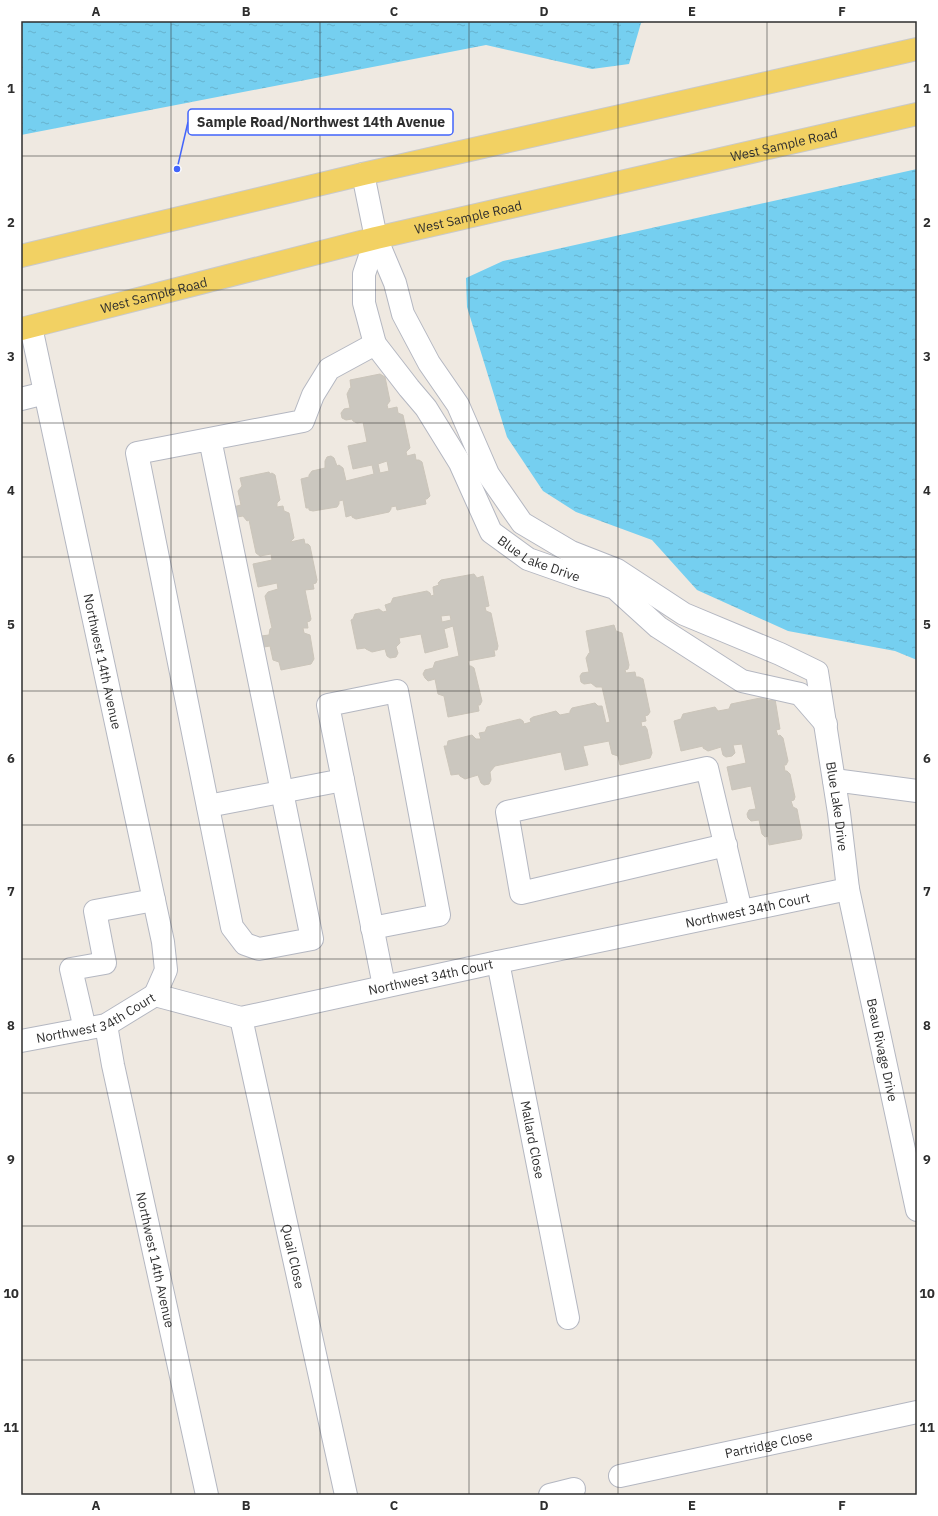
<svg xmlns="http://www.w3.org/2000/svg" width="938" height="1516" viewBox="0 0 938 1516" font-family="'IBM Plex Sans',sans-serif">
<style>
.water{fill:url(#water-ripples)}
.building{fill:#cbc7bf;stroke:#cbc5ba;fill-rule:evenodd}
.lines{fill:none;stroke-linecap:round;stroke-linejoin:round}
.minor-casing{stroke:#b4b7c1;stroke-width:24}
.major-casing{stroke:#c9c9c9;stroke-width:24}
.minor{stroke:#fff;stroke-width:22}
.major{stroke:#f2d163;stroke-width:22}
.grid{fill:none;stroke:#2e2e2e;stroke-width:1;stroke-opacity:0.55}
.labels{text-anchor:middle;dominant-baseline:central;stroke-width:3;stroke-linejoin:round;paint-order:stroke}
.street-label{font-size:13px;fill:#2e2e2e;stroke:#fff}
.leader{fill:none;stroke:#4264fb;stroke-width:1.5}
.callout-dot{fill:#4264fb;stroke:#fff;stroke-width:1.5}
.callout{fill:#fff;stroke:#4264fb;stroke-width:1.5}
.callout-label{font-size:14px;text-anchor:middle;font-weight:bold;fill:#2e2e2e}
.neatline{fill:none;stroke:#2e2e2e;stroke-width:1.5}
.grid-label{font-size:13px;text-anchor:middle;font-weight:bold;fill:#2e2e2e}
</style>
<defs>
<pattern id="water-ripples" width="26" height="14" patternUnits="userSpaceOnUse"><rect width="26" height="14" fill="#75cff0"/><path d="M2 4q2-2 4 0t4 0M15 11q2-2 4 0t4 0" fill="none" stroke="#66b2ce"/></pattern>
</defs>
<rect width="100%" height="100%" fill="#efe9e1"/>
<g class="water">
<polygon points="21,21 648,21 641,23 629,64 592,69 486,45 21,135"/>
<polygon points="917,169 917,660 895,651 788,631 697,590 652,540 576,512 543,491 507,437 467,307 466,278 503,261"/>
</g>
<g class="building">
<path d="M380,374l5,3 5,24 -3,4 1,4 9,-2 1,6 5,2 7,33 -4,4 1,4 8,-2 1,6h3l3,2 8,34 -3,3h-2l1,5 -29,6 -1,-4 -5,1v2l-2,3 -33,7 -4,-2v-2l-6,2 -3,-17 -4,1v3l-2,3 -24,4 -4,-1v-2h-3l-5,-29 8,-2v-2l3,-4 13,-3v-7l2,-4 4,-1 3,2 3,8 2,-1 4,3 3,13 28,-7 -2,-9 -19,4 -5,-23 19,-4 -4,-20 -6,1 -4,-2 -1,-2 -6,1 -4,-2 -1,-5 3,-4 6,-1 -3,-14 3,-6h1l-1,-8zM387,461l2,10 -9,2 -2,-9z"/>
<polygon points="269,472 270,474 272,473 275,475 280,500 277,503 277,507 283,506 284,511 289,513 294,538 290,542 304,539 305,544 308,544 310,546 317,580 316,583 313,584 314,589 305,590 311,619 310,621 307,622 308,628 303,628 304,633 310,635 314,659 311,664 281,670 279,662 273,660 270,646 264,647 261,636 269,635 270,629 272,628 265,596 268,592 278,589 277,583 258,587 253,564 272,560 271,554 260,556 256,553 249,520 247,521 243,516 237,517 233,507 241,505 238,491 242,486 240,478"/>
<path d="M474,574l3,4 6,-2 6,30 -4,1 1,4 5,2 7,33 -1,4h-3l1,6 -27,5 1,5h2l3,2 8,33 -2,4h-2l1,6 -31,6 -4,-21 -6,-2 -3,-15 -7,2 -3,-3 -2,-4 2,-4 8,-2 2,-6 24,-6 -6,-30 -9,3 4,18 -23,6 -4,-19 -22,4 1,5 -4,4 2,6 -2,4 -6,1 -3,-2 -2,-7 -13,3 -6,-3 -1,-1 -8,1 -6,-29 2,-1 2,-5 24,-5 4,3 4,-1 -2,-6 6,-2 2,-5 34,-7 3,2 1,3 3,-1 -1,-8 6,-2 -1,-2 3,-3zM450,615l1,5 -9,2 -1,-6z"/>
<polygon points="614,625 616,631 622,633 629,665 628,669 625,670 626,673 635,672 636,677 639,677 643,679 650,712 648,715 645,716 646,721 641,722 642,727 645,726 647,729 652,753 650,758 620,765 618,756 612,754 609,741 583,746 588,765 565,770 561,752 495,766 490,772 491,780 489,784 484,785 481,783 478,775 465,779 460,776 459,774 451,775 444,746 447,746 448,741 472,735 476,739 481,739 479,733 485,732 487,727 520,719 523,721 524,724 531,722 530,719 533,717 556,711 560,715 570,713 570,711 572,708 595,703 598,706 602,706 606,723 610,722 602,687 596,687 591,683 584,684 581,682 580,676 582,673 589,672 586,658 589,653 590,653 586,631"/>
<polygon points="765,697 768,701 775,699 780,729 776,730 778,736 780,735 783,738 788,761 786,765 784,765 785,771 787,771 790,774 795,797 794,800 791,801 793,807 797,809 802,835 801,839 769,845 768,836 765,837 762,834 759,820 751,821 748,818 747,814 749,810 756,809 751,786 732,790 727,767 746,763 742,744 733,745 735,753 732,756 726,757 723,755 721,747 708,751 703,748 703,746 681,751 674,721 681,719 683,714 715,707 718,711 729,709 731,704"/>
</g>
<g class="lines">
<g class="minor-casing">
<g id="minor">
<path id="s1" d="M363,174l13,64 19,45 8,31 26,49 29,42 30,69 34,49 49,29 46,18 67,44 96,40 37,18 22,141 9,76 69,321"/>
<path id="s2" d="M376,238l-12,36v29l11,41 34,44 17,20 34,55 31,69 37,27 54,19 33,10 43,39 84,54 58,13 26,30"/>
<path id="s3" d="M31,327l132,615 3,28 -11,25"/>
<polyline points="21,399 45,393"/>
<polyline points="210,439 312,939 259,949 245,944 232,927 137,453 303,421 313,395 329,369 375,344"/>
<polyline points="343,780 384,986"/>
<polyline points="834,780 917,791"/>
<polyline points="208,806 343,780 328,705 397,691 439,915 372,928"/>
<polyline points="726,845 521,893 507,812 707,768 741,911"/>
<path id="s4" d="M498,962l70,356"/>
<path id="s5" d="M241,1018l105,477"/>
<path id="s6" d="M106,1025l7,40 94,430"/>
<polyline points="85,1029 71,969 105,963 95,911 154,900"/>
<path id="s7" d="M21,1041l85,-16 49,-30 86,23 257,-56 350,-73"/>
<path id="s8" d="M620,1476l297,-64"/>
<polyline points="550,1495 574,1489"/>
</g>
</g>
<g class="major-casing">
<g id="major">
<polyline points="21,256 363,174 917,49"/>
<path id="s9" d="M21,329l355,-91 541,-124"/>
</g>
</g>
<use href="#minor" class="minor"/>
<use href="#major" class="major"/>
</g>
<path class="grid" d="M171,21v1474M320,21v1474M469,21v1474M618,21v1474M767,21v1474M21,156h896M21,290h896M21,423h896M21,557h896M21,691h896M21,825h896M21,959h896M21,1093h896M21,1226h896M21,1360h896"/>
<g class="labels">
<g class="street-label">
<text stroke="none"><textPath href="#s9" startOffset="785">West Sample Road</textPath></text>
<text stroke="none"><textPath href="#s9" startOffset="461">West Sample Road</textPath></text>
<text stroke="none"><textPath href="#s9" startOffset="137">West Sample Road</textPath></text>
<text stroke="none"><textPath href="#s2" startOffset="387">Blue Lake Drive</textPath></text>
<text stroke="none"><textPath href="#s3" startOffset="342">Northwest 14th Avenue</textPath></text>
<text stroke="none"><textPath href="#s1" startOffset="855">Blue Lake Drive</textPath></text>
<text stroke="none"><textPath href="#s7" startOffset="751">Northwest 34th Court</textPath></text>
<text stroke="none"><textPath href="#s7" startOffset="427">Northwest 34th Court</textPath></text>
<text stroke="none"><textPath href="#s7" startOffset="79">Northwest 34th Court</textPath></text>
<text stroke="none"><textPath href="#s1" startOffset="1103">Beau Rivage Drive</textPath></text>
<text stroke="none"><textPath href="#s4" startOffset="181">Mallard Close</textPath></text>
<text stroke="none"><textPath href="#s5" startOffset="244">Quail Close</textPath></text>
<text stroke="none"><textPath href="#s6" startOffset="240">Northwest 14th Avenue</textPath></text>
<text stroke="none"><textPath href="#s8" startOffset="152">Partridge Close</textPath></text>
</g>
</g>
<path class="leader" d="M177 169L188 122"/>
<circle class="callout-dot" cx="177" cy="169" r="4"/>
<rect class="callout" x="188" y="109" width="265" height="26" rx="4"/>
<g class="callout-label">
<text x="321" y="127">Sample Road/Northwest 14th Avenue</text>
</g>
<rect width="938" height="1516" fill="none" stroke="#ffffff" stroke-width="44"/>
<rect x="22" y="22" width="894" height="1472" class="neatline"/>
<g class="grid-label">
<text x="96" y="16">A</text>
<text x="246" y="16">B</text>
<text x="394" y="16">C</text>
<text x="544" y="16">D</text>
<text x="692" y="16">E</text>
<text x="842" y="16">F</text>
<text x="11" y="93">1</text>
<text x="927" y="93">1</text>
<text x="11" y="227">2</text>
<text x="927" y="227">2</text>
<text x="11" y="361">3</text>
<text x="927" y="361">3</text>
<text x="11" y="495">4</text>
<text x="927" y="495">4</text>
<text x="11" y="629">5</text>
<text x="927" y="629">5</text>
<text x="11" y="763">6</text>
<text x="927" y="763">6</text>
<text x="11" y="896">7</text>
<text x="927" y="896">7</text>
<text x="11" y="1030">8</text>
<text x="927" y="1030">8</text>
<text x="11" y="1164">9</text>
<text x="927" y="1164">9</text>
<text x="11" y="1298">10</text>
<text x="927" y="1298">10</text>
<text x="11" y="1432">11</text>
<text x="927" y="1432">11</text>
<text x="96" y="1510">A</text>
<text x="246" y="1510">B</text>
<text x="394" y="1510">C</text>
<text x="544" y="1510">D</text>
<text x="692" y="1510">E</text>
<text x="842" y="1510">F</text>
</g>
</svg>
